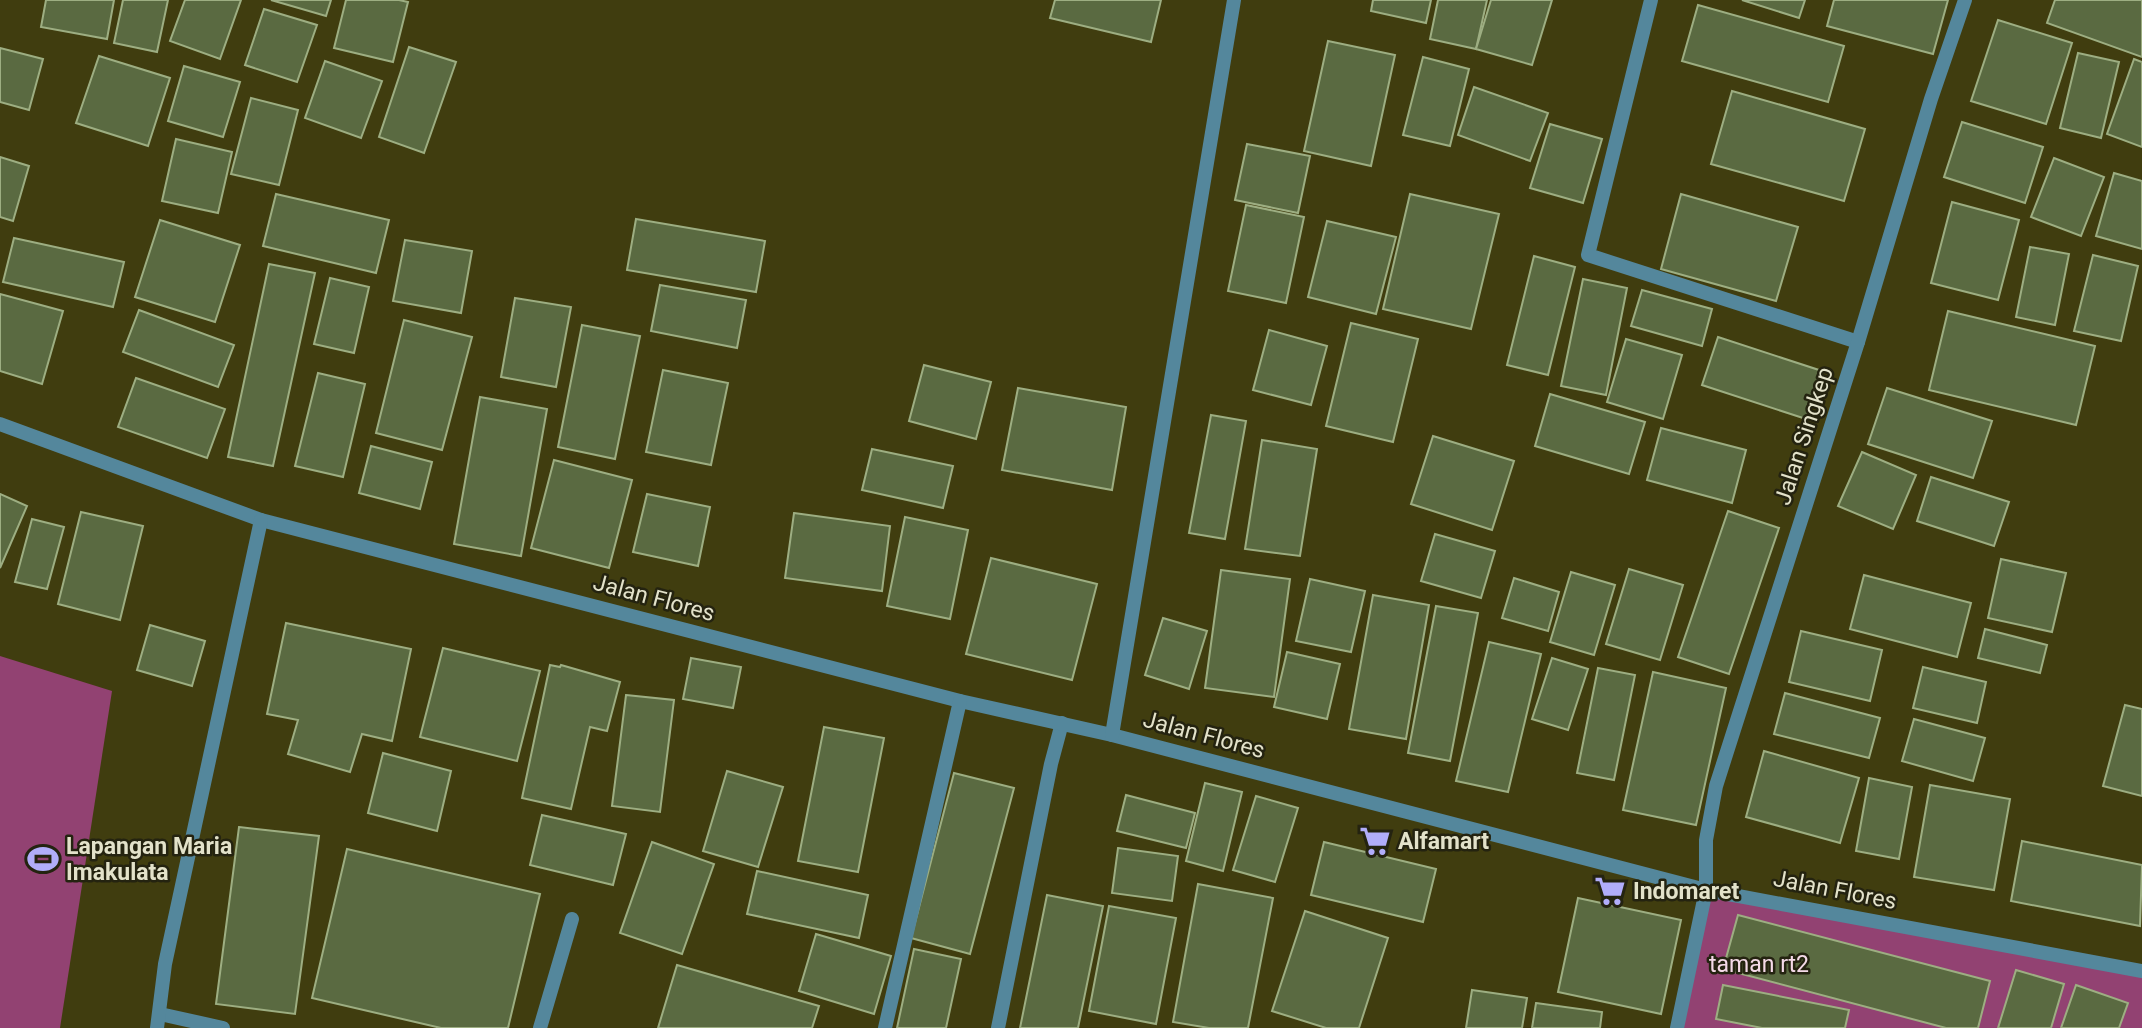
<svg xmlns="http://www.w3.org/2000/svg" width="2142" height="1028" viewBox="0 0 2142 1028" font-family="Roboto,sans-serif">
<style>
.green{fill:#924272}
.building{fill:#5a6a41;stroke:#9dae82;stroke-width:2}
.lines{fill:none;stroke-linecap:round;stroke-linejoin:round}
.service{stroke:#54879c;stroke-width:14}
.minor{stroke:#54879c;stroke-width:14}
.labels{text-anchor:middle;dominant-baseline:central;stroke-width:5;stroke-linejoin:round;paint-order:stroke}
.street-label{font-size:23px;fill:#e3e2ca;stroke:#242310}
.poi-label{font-size:23px;font-weight:bold;fill:#e3e2ca;stroke:#242310;text-anchor:start}
.park-label{font-size:23px;fill:#f5dae8;stroke:#242310}
</style>
<rect width="100%" height="100%" fill="#403d0f"/>
<g class="green">
<polygon points="0,656 112,691 60,1028 0,1028"/>
<polygon points="1706,890 2142,969 2142,1028 1677,1028"/>
</g>
<g class="building">
<polygon points="46,0 114,0 107,39 41,27"/>
<polygon points="123,0 168,0 157,52 114,43"/>
<polygon points="185,0 241,0 220,59 170,41"/>
<polygon points="271,0 331,0 326,16"/>
<polygon points="346,0 399,0 408,2 393,62 334,48"/>
<polygon points="1055,0 1161,0 1151,42 1050,18"/>
<polygon points="1373,0 1431,0 1426,23 1371,11"/>
<polygon points="1438,0 1487,0 1476,49 1430,39"/>
<polygon points="1491,0 1552,0 1532,65 1476,49"/>
<polygon points="1742,0 1805,0 1799,18"/>
<polygon points="1834,0 1948,0 1933,54 1827,26"/>
<polygon points="2055,0 2142,0 2142,57 2047,23"/>
<polygon points="1698,5 1844,46 1828,102 1682,61"/>
<polygon points="264,9 317,25 297,82 245,65"/>
<polygon points="1998,20 2072,43 2046,124 1971,101"/>
<polygon points="1328,41 1395,55 1371,166 1304,151"/>
<polygon points="409,47 456,62 424,153 379,137"/>
<polygon points="0,48 43,59 29,110 0,102"/>
<polygon points="2078,53 2119,62 2101,138 2060,128"/>
<polygon points="99,56 170,78 148,146 76,123"/>
<polygon points="1423,57 1469,69 1450,146 1403,135"/>
<polygon points="2134,59 2142,62 2142,147 2107,134"/>
<polygon points="325,61 382,81 361,138 305,118"/>
<polygon points="184,66 240,82 223,137 168,121"/>
<polygon points="1474,87 1548,113 1530,161 1458,135"/>
<polygon points="1732,91 1865,129 1844,201 1711,164"/>
<polygon points="251,98 298,110 279,185 231,174"/>
<polygon points="1962,122 2043,147 2025,203 1944,177"/>
<polygon points="1550,124 1602,139 1583,203 1530,188"/>
<polygon points="176,139 232,152 218,213 162,201"/>
<polygon points="1247,144 1310,156 1298,213 1235,200"/>
<polygon points="0,157 29,166 13,221 0,217"/>
<polygon points="2054,158 2104,177 2081,236 2031,217"/>
<polygon points="2114,173 2142,181 2142,249 2096,236"/>
<polygon points="276,194 389,220 376,273 263,246"/>
<polygon points="1410,194 1499,214 1471,329 1383,309"/>
<polygon points="1681,194 1798,227 1776,301 1661,269"/>
<polygon points="1952,202 2019,220 1998,300 1931,283"/>
<polygon points="1246,205 1304,217 1286,303 1228,291"/>
<polygon points="636,219 765,241 756,292 627,270"/>
<polygon points="160,220 240,245 215,322 135,297"/>
<polygon points="1327,221 1396,237 1376,314 1308,297"/>
<polygon points="14,238 124,262 113,307 3,282"/>
<polygon points="405,240 472,251 461,313 393,301"/>
<polygon points="2030,247 2069,254 2055,325 2016,317"/>
<polygon points="2093,255 2138,266 2121,341 2074,331"/>
<polygon points="1534,256 1575,267 1548,375 1507,365"/>
<polygon points="269,264 315,273 273,466 228,457"/>
<polygon points="330,278 369,287 354,353 314,344"/>
<polygon points="1583,279 1627,288 1606,395 1561,386"/>
<polygon points="660,285 746,300 737,348 651,331"/>
<polygon points="1642,290 1712,309 1702,346 1631,326"/>
<polygon points="0,294 63,311 42,384 0,371"/>
<polygon points="515,298 571,307 556,387 501,377"/>
<polygon points="139,310 234,345 218,387 123,352"/>
<polygon points="1948,311 2095,346 2076,425 1929,390"/>
<polygon points="404,320 472,337 442,450 376,433"/>
<polygon points="1351,323 1418,339 1393,442 1326,426"/>
<polygon points="582,325 640,336 615,459 558,447"/>
<polygon points="1269,330 1327,346 1311,405 1253,390"/>
<polygon points="1718,337 1822,371 1806,419 1702,385"/>
<polygon points="1626,339 1682,355 1663,419 1607,402"/>
<polygon points="924,365 991,382 976,439 909,421"/>
<polygon points="663,370 728,383 711,465 646,452"/>
<polygon points="318,373 365,384 343,477 295,466"/>
<polygon points="136,378 225,409 207,458 118,427"/>
<polygon points="1018,388 1126,407 1112,490 1002,470"/>
<polygon points="1887,388 1992,421 1973,478 1868,444"/>
<polygon points="1550,394 1645,422 1629,474 1535,446"/>
<polygon points="480,397 547,409 521,556 454,544"/>
<polygon points="1211,415 1246,421 1225,539 1189,533"/>
<polygon points="1661,428 1746,450 1732,503 1647,480"/>
<polygon points="1433,436 1514,461 1492,530 1411,504"/>
<polygon points="1262,440 1317,449 1300,556 1245,549"/>
<polygon points="371,446 432,462 420,509 359,493"/>
<polygon points="872,449 953,466 943,508 862,490"/>
<polygon points="1862,452 1916,475 1893,529 1838,506"/>
<polygon points="554,460 632,480 609,568 531,548"/>
<polygon points="1931,477 2009,502 1994,546 1917,521"/>
<polygon points="0,494 27,506 0,568"/>
<polygon points="647,494 710,507 698,566 633,552"/>
<polygon points="1728,511 1779,528 1729,674 1678,657"/>
<polygon points="81,512 143,526 120,620 58,604"/>
<polygon points="794,513 890,526 882,591 785,578"/>
<polygon points="905,517 968,530 950,619 887,606"/>
<polygon points="32,519 64,527 47,589 15,582"/>
<polygon points="1435,534 1495,551 1481,598 1421,581"/>
<polygon points="991,558 1097,584 1072,680 966,654"/>
<polygon points="2001,559 2066,573 2052,632 1988,618"/>
<polygon points="1629,569 1683,585 1660,660 1606,644"/>
<polygon points="1221,570 1290,579 1274,697 1205,688"/>
<polygon points="1571,572 1615,585 1594,655 1550,642"/>
<polygon points="1864,575 1971,603 1957,657 1850,629"/>
<polygon points="1514,578 1559,592 1548,631 1502,618"/>
<polygon points="1310,579 1365,591 1351,652 1296,641"/>
<polygon points="1373,595 1429,605 1406,739 1349,729"/>
<polygon points="1436,606 1478,613 1450,761 1408,753"/>
<polygon points="1163,618 1207,631 1189,689 1145,675"/>
<polygon points="286,623 411,649 392,741 362,734 350,772 288,754 298,720 267,714"/>
<polygon points="150,625 205,641 192,686 137,670"/>
<polygon points="1985,629 2047,645 2040,673 1978,658"/>
<polygon points="1801,631 1882,650 1870,701 1789,682"/>
<polygon points="1489,642 1541,654 1508,792 1456,781"/>
<polygon points="443,648 540,671 517,761 420,737"/>
<polygon points="1287,652 1340,664 1327,719 1274,707"/>
<polygon points="691,658 741,667 733,708 683,699"/>
<polygon points="1552,658 1588,669 1568,730 1532,719"/>
<polygon points="550,665 560,667 561,665 620,682 607,731 590,727 571,809 522,798"/>
<polygon points="1923,667 1986,682 1977,723 1913,708"/>
<polygon points="1598,668 1635,675 1614,780 1577,773"/>
<polygon points="1653,672 1726,688 1696,825 1623,810"/>
<polygon points="1785,693 1880,718 1869,758 1774,734"/>
<polygon points="626,695 674,700 660,812 612,806"/>
<polygon points="2125,705 2142,709 2142,796 2103,786"/>
<polygon points="1914,719 1985,738 1973,781 1902,761"/>
<polygon points="824,727 884,738 858,872 798,861"/>
<polygon points="1764,751 1859,778 1840,843 1746,817"/>
<polygon points="383,753 451,771 437,831 368,813"/>
<polygon points="727,771 783,787 758,867 703,851"/>
<polygon points="954,773 1014,788 970,954 911,938"/>
<polygon points="1869,778 1912,787 1899,859 1856,851"/>
<polygon points="1205,783 1242,792 1223,871 1186,861"/>
<polygon points="1930,785 2010,799 1994,890 1914,877"/>
<polygon points="1126,795 1195,813 1186,848 1117,831"/>
<polygon points="1256,796 1298,808 1275,882 1233,870"/>
<polygon points="542,815 626,834 613,885 530,865"/>
<polygon points="239,827 319,836 295,1014 216,1004"/>
<polygon points="2022,841 2142,865 2140,926 2011,901"/>
<polygon points="652,842 714,864 682,954 620,933"/>
<polygon points="1324,842 1436,869 1423,922 1311,895"/>
<polygon points="1118,848 1178,856 1172,901 1112,893"/>
<polygon points="347,849 540,894 508,1028 441,1028 312,998"/>
<polygon points="757,871 868,895 859,938 747,914"/>
<polygon points="1198,884 1273,898 1248,1028 1209,1028 1173,1022"/>
<polygon points="1047,895 1103,906 1078,1028 1020,1028"/>
<polygon points="1578,898 1681,920 1661,1014 1558,992"/>
<polygon points="1109,906 1176,918 1156,1024 1089,1011"/>
<polygon points="1305,911 1388,938 1359,1028 1326,1028 1272,1011"/>
<polygon points="1738,915 1990,981 1978,1028 1946,1028 1723,969"/>
<polygon points="816,934 891,956 874,1014 799,991"/>
<polygon points="914,949 961,959 946,1028 897,1028"/>
<polygon points="677,965 819,1006 812,1028 658,1028"/>
<polygon points="2016,970 2064,984 2051,1028 1998,1028"/>
<polygon points="1723,985 1849,1010 1845,1028 1762,1028 1716,1019"/>
<polygon points="2076,985 2128,1003 2119,1028 2061,1028"/>
<polygon points="1472,990 1527,998 1522,1028 1466,1028"/>
<polygon points="1536,1003 1602,1012 1600,1028 1532,1028"/>
</g>
<g class="lines">
<g class="service">
<polyline points="160,1014 223,1028"/>
<polyline points="540,1028 572,919"/>
<polyline points="998,1028 1051,764 1062,723"/>
</g>
<g class="minor">
<polyline points="1651,0 1588,255 1858,342"/>
<polyline points="0,424 261,520 960,701 1112,735 1706,890 2142,971"/>
<polyline points="1112,735 1234,0"/>
<polyline points="157,1028 165,964 261,520"/>
<polyline points="885,1028 960,701"/>
<polyline points="1677,1028 1706,890 1706,840 1716,786 1858,342 1931,99 1965,0"/>
</g>
</g>
<defs>
<g id="supermarket-bare" transform="scale(2.415)"><path d="M-6-5.5h2.5l.6 2H6L4.5 2H-2.5L-4.4-4H-6ZM-1.5 3.2a1.3 1.3 0 1 0 .1 0ZM3 3.2a1.3 1.3 0 1 0 .1 0Z" fill="#b1adfa" stroke="#242310" stroke-width="2.5" paint-order="stroke"/></g>
<g id="stadium-bare" transform="scale(2.415)"><path d="M0-5a6.5 5 0 1 0 0 10a6.5 5 0 1 0 0-10ZM-3.5-1.8h7v3.6h-7Z" fill="#b1adfa" stroke="#242310" stroke-width="2.5" paint-order="stroke"/></g>
</defs>
<g fill-rule="evenodd">
<use href="#supermarket-bare" x="1375" y="841"/>
<use href="#stadium-bare" x="43" y="859"/>
<use href="#supermarket-bare" x="1610" y="891"/>
</g>
<g class="labels">
<g class="street-label">
<text transform="translate(1804 436) rotate(-72)">Jalan Singkep</text>
<text transform="translate(654 598) rotate(15)">Jalan Flores</text>
<text transform="translate(1204 735) rotate(15)">Jalan Flores</text>
<text transform="translate(1835 890) rotate(11)">Jalan Flores</text>
</g>
<g class="poi-label">
<text x="1398" y="841">Alfamart</text>
<text x="66" y="846">Lapangan Maria<tspan x="66" dy="26">Imakulata</tspan></text>
<text x="1633" y="891">Indomaret</text>
</g>
<g class="park-label">
<text x="1759" y="964">taman rt2</text>
</g>
</g>
</svg>
